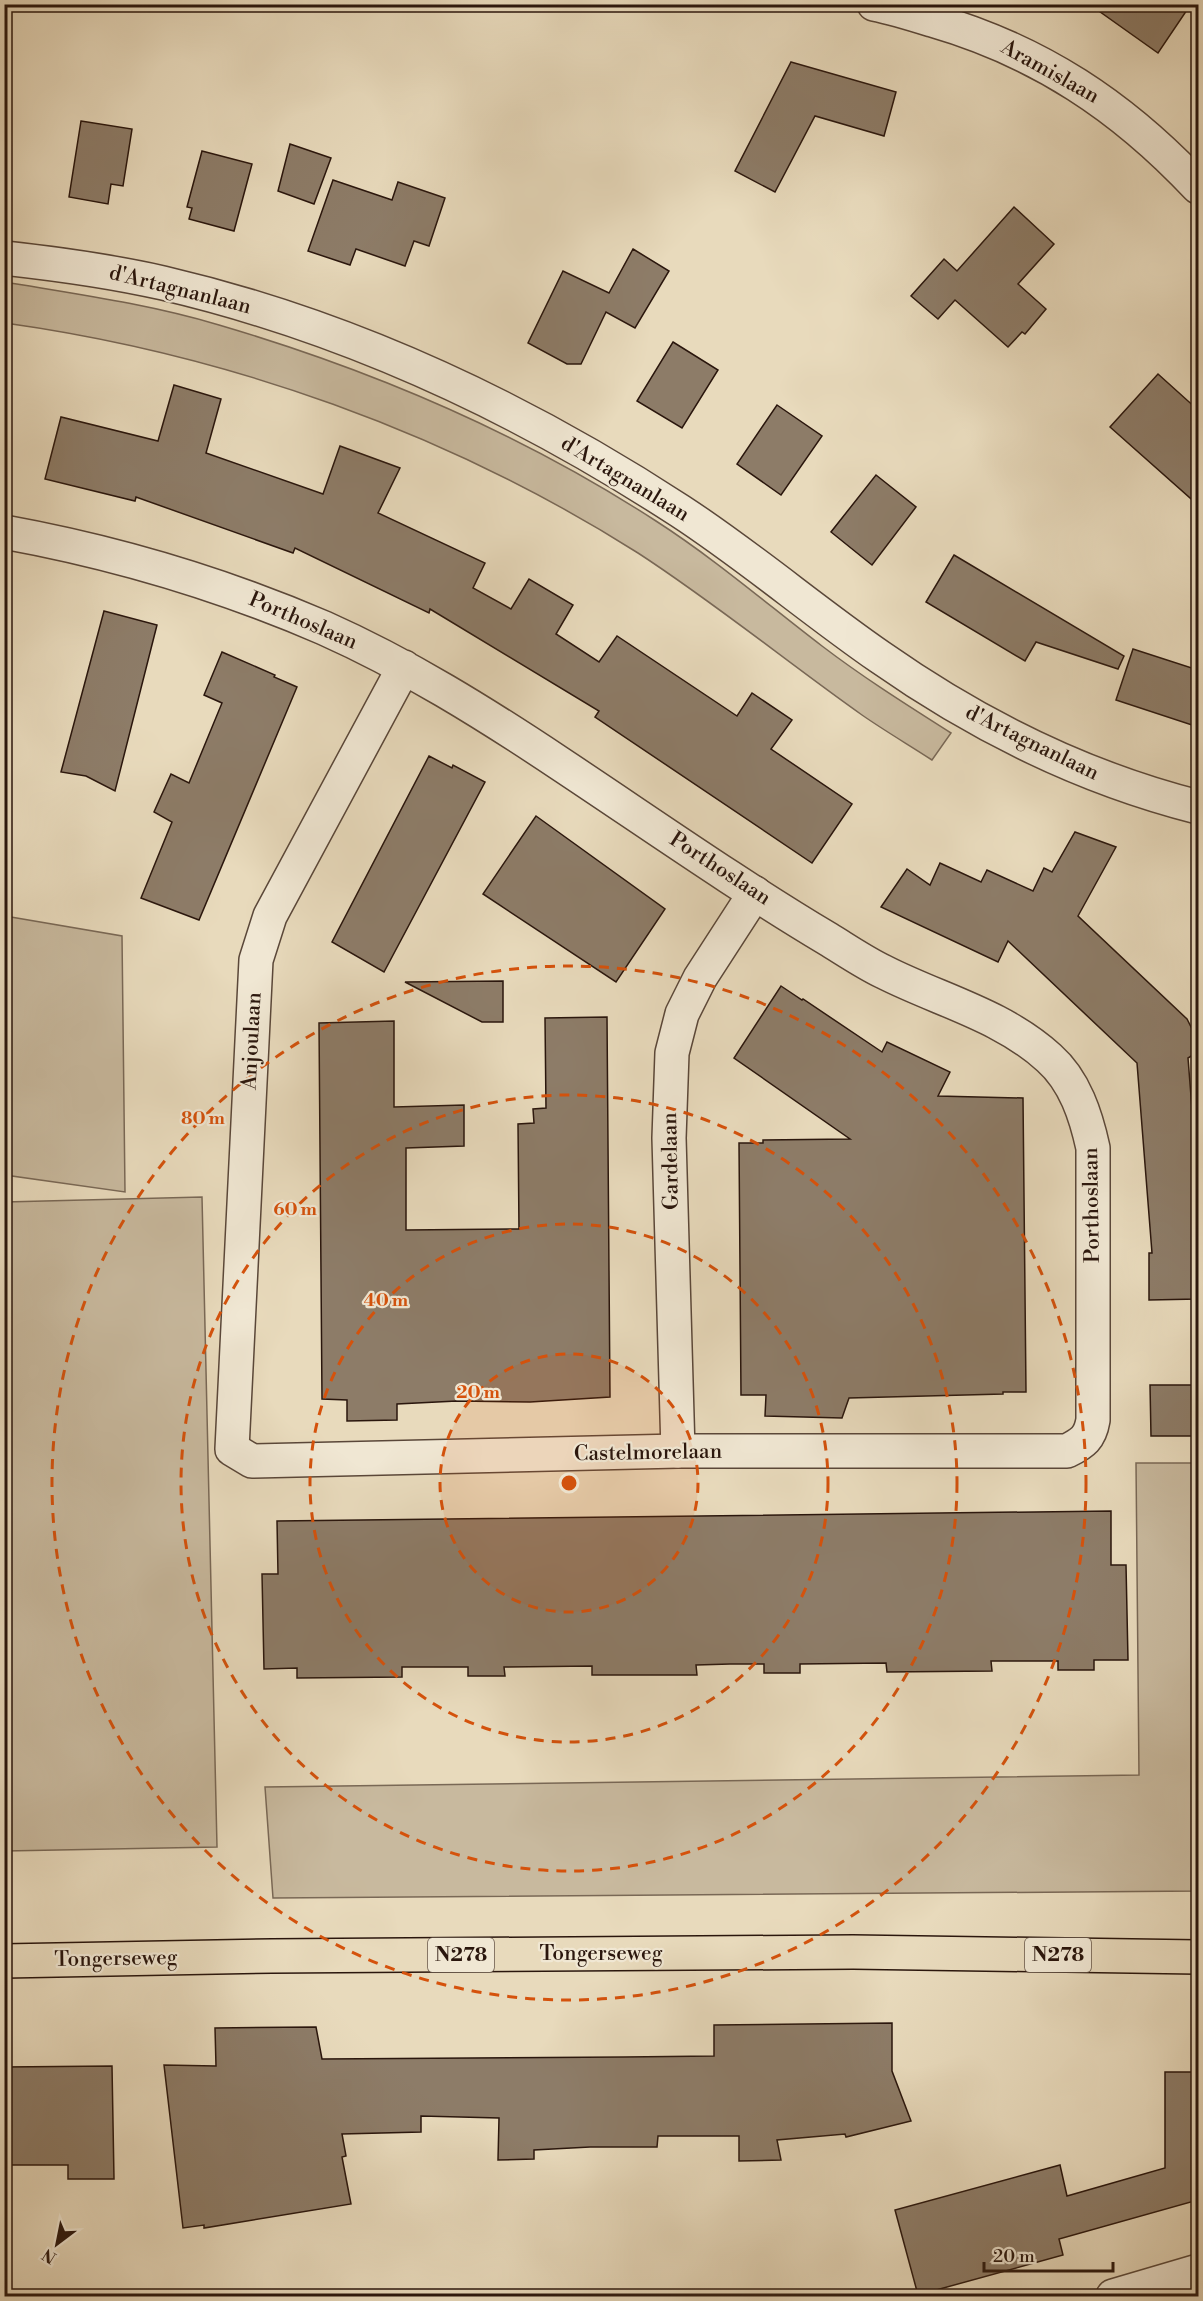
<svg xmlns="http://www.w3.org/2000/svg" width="1203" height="2301" viewBox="0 0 1203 2301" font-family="'Libre Bodoni',serif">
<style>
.green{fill:#c8b99e;stroke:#796856;stroke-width:1.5}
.building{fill:#8d7c68;stroke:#2a160d;stroke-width:1.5}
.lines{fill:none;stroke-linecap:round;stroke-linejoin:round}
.minor-casing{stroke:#5a4739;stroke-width:36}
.tertiary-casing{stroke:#5a4739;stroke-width:36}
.primary-casing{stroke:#2a160d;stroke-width:36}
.minor{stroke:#f0e7d3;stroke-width:33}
.tertiary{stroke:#f0e7d3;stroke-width:33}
.primary{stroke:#e8dabc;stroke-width:33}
.ring{fill:none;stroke:#d5520c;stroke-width:3;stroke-dasharray:10 8}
.labels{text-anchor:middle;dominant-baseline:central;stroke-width:4.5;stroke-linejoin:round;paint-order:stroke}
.shield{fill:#f0e7d3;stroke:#655548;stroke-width:1.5}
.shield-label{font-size:20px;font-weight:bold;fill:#2a160d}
.street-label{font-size:21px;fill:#2a160d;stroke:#f0e7d3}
.centre{fill:#d5520c;stroke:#f0e7d3;stroke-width:3}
.ring-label{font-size:18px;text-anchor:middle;font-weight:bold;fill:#d5520c;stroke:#f0e7d3;stroke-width:4.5;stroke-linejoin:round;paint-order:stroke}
</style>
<rect width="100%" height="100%" fill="#e8dabc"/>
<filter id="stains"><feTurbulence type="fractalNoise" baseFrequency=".00333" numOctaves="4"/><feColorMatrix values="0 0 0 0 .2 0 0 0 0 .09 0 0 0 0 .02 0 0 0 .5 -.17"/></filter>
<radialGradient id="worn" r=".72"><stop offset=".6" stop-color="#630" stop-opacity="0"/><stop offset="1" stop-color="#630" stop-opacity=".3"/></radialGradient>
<g class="green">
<path d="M5,282c71,12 144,22 214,43 153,45 303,109 437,196 59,38 111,83 166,125 42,32 85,59 129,87l-19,27c-23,-15 -47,-29 -70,-45 -75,-53 -147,-112 -224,-162 -191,-121 -411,-199 -633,-230z"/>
<polygon points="5,916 122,936 125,1192 5,1175"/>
<polygon points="202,1197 217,1847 5,1851 5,1202"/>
<polygon points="1136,1463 1198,1463 1198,1891 273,1898 265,1787 1139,1775"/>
</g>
<g class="building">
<polygon points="1089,4 1191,4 1158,53"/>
<polygon points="791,62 896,92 884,136 815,116 775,192 735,171"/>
<polygon points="81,121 132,129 123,186 111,184 108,204 69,197"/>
<polygon points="290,144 331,158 314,204 278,191"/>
<polygon points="202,151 252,164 234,231 189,219 192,208 187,207"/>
<polygon points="333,180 392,200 398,182 445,198 429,246 414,241 405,266 356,249 350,265 308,251"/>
<polygon points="1014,207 1054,244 1018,284 1046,309 1025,334 1022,332 1008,347 955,300 938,319 911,296 944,259 957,271"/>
<polygon points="633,249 669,271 635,328 606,312 581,364 567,364 528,343 563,271 609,293"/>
<polygon points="673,342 718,370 682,428 637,401"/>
<polygon points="1158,374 1198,410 1198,505 1110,427"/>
<polygon points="174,385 221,399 206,453 323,494 340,446 400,468 378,513 485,563 473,588 511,609 529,579 573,605 556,634 599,662 617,636 737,716 752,693 792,720 771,749 852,804 812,863 595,717 599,711 430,609 429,613 295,548 293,553 136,497 135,501 45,479 61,417 158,441"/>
<polygon points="777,405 822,436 781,495 737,464"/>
<polygon points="876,475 916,507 872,565 831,532"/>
<polygon points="954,555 1124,656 1118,669 1036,642 1025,661 926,602"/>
<polygon points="104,611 157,625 115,791 86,776 61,772"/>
<polygon points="1133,649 1198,670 1198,727 1116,700"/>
<polygon points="222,652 275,675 274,677 297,687 199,920 141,898 172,822 154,812 171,774 189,783 222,703 204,695"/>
<polygon points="429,756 452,768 453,765 485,782 384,972 332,942"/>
<polygon points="536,816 665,909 616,982 483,894"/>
<polygon points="1075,832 1116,847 1078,916 1187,1019 1198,1041 1198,1052 1188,1058 1198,1186 1198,1299 1149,1300 1149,1253 1152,1253 1137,1063 1008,941 998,962 881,907 907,869 930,885 940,863 981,882 987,870 1033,891 1044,868 1052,872"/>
<polygon points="503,981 503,1022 482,1022 405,982"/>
<polygon points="781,986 802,1000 803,999 882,1052 887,1042 950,1072 938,1096 1023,1098 1026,1392 1003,1392 1003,1394 849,1398 842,1418 765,1416 766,1395 741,1395 739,1143 763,1143 763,1140 850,1139 734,1058"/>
<polygon points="607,1017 610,1397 530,1402 457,1401 397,1404 397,1420 347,1421 347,1400 322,1399 319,1023 394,1021 394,1107 464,1105 464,1146 406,1148 406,1230 519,1229 518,1124 534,1123 533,1109 546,1108 545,1018"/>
<polygon points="1150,1385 1198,1385 1198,1436 1151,1436"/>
<polygon points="1111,1511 1111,1565 1126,1565 1128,1660 1094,1660 1094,1670 1058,1670 1058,1661 991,1661 992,1671 887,1672 886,1663 800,1664 800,1673 764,1673 764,1664 730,1664 696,1665 697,1675 592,1675 592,1666 504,1667 505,1676 468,1676 468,1667 402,1667 402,1677 297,1678 297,1668 264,1669 262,1574 278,1574 277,1521"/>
<polygon points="892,2023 892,2071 911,2121 846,2137 845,2134 777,2140 781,2160 739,2161 739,2136 658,2136 657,2147 590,2147 534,2150 534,2159 498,2160 499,2118 421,2116 421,2132 342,2134 346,2156 342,2157 351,2204 204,2228 204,2225 183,2228 164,2065 216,2066 215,2028 316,2027 322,2059 624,2057 714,2056 714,2025"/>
<polygon points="112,2066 114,2179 68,2179 68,2165 4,2165 4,2067"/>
<polygon points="1165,2072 1198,2072 1198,2200 1059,2239 1063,2255 918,2295 895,2210 1060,2165 1067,2196 1165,2168"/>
</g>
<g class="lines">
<g class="minor-casing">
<g id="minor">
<path d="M4,258c54,6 107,13 159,25 184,43 359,125 517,228 69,45 132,99 200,146 97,68 203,121 318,150"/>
<path d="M4,532c110,20 218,52 320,96 83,37 160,85 235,135 89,59 177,121 269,176 18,11 37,24 56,33 55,28 118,43 165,86 26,23 37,58 44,90v272c-3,18 -10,23 -26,31h-389l-426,10 -20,-12 24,-489 14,-44 134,-249"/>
<polyline points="678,1451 669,1138 672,1053 682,1014 700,978 755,893"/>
<polyline points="1113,2296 1198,2271"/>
</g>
</g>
<g class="tertiary-casing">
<path id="tertiary" d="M874,4c20,4 39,10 58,16 107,31 190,86 266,167"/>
</g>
<g class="primary-casing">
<polyline id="primary" points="4,1961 272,1956 853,1952 1198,1957"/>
</g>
<use href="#minor" class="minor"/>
<use href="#tertiary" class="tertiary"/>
<use href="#primary" class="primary"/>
</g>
<circle cx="569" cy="1483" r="129" fill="#d5520c" fill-opacity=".12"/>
<g class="ring">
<circle cx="569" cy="1483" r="129"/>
<circle cx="569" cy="1483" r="259"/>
<circle cx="569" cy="1483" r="388"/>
<circle cx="569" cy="1483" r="517"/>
</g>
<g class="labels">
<g class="shield">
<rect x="428" y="1938" width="66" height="34" rx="4.5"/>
<rect x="1025" y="1938" width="66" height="34" rx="4.5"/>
</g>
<g class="shield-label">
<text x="461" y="1955">N278</text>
<text x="1058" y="1955">N278</text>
</g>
<g class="street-label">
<text transform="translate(1050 72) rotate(29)">Aramislaan</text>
<text transform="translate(180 290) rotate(14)">d'Artagnanlaan</text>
<text transform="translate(625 479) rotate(31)">d'Artagnanlaan</text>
<text transform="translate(303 621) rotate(23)">Porthoslaan</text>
<text transform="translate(1032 743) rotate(26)">d'Artagnanlaan</text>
<text transform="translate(720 869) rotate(33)">Porthoslaan</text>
<text transform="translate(252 1041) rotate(-87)">Anjoulaan</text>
<text transform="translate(671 1161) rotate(-91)">Gardelaan</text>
<text transform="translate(1092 1205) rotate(-91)">Porthoslaan</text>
<text transform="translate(648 1453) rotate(-1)">Castelmorelaan</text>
<text x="601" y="1954">Tongerseweg</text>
<text transform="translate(116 1959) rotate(-1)">Tongerseweg</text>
</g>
</g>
<circle cx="569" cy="1483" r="9" class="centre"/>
<g class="ring-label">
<text x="203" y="1124">80 m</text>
<text x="295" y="1215">60 m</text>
<text x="386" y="1306">40 m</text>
<text x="478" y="1398">20 m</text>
</g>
<rect width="1203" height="2301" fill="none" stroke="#e8dabc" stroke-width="24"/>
<rect x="6" y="6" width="1191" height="2289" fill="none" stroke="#2a160d" stroke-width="3"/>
<rect x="12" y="12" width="1179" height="2277" fill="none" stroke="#2a160d" stroke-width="1.5"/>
<g transform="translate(57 2244) rotate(212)" stroke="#f0e7d3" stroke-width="4.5" paint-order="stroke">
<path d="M0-4.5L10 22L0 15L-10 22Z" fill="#2a160d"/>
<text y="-9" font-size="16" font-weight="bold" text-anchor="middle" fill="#2a160d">N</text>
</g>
<path d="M984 2262v9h129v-9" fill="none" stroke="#2a160d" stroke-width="3"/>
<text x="993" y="2262" font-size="18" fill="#2a160d" stroke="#f0e7d3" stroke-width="4.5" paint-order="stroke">20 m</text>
<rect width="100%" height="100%" filter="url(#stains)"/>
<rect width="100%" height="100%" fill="url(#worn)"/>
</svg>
